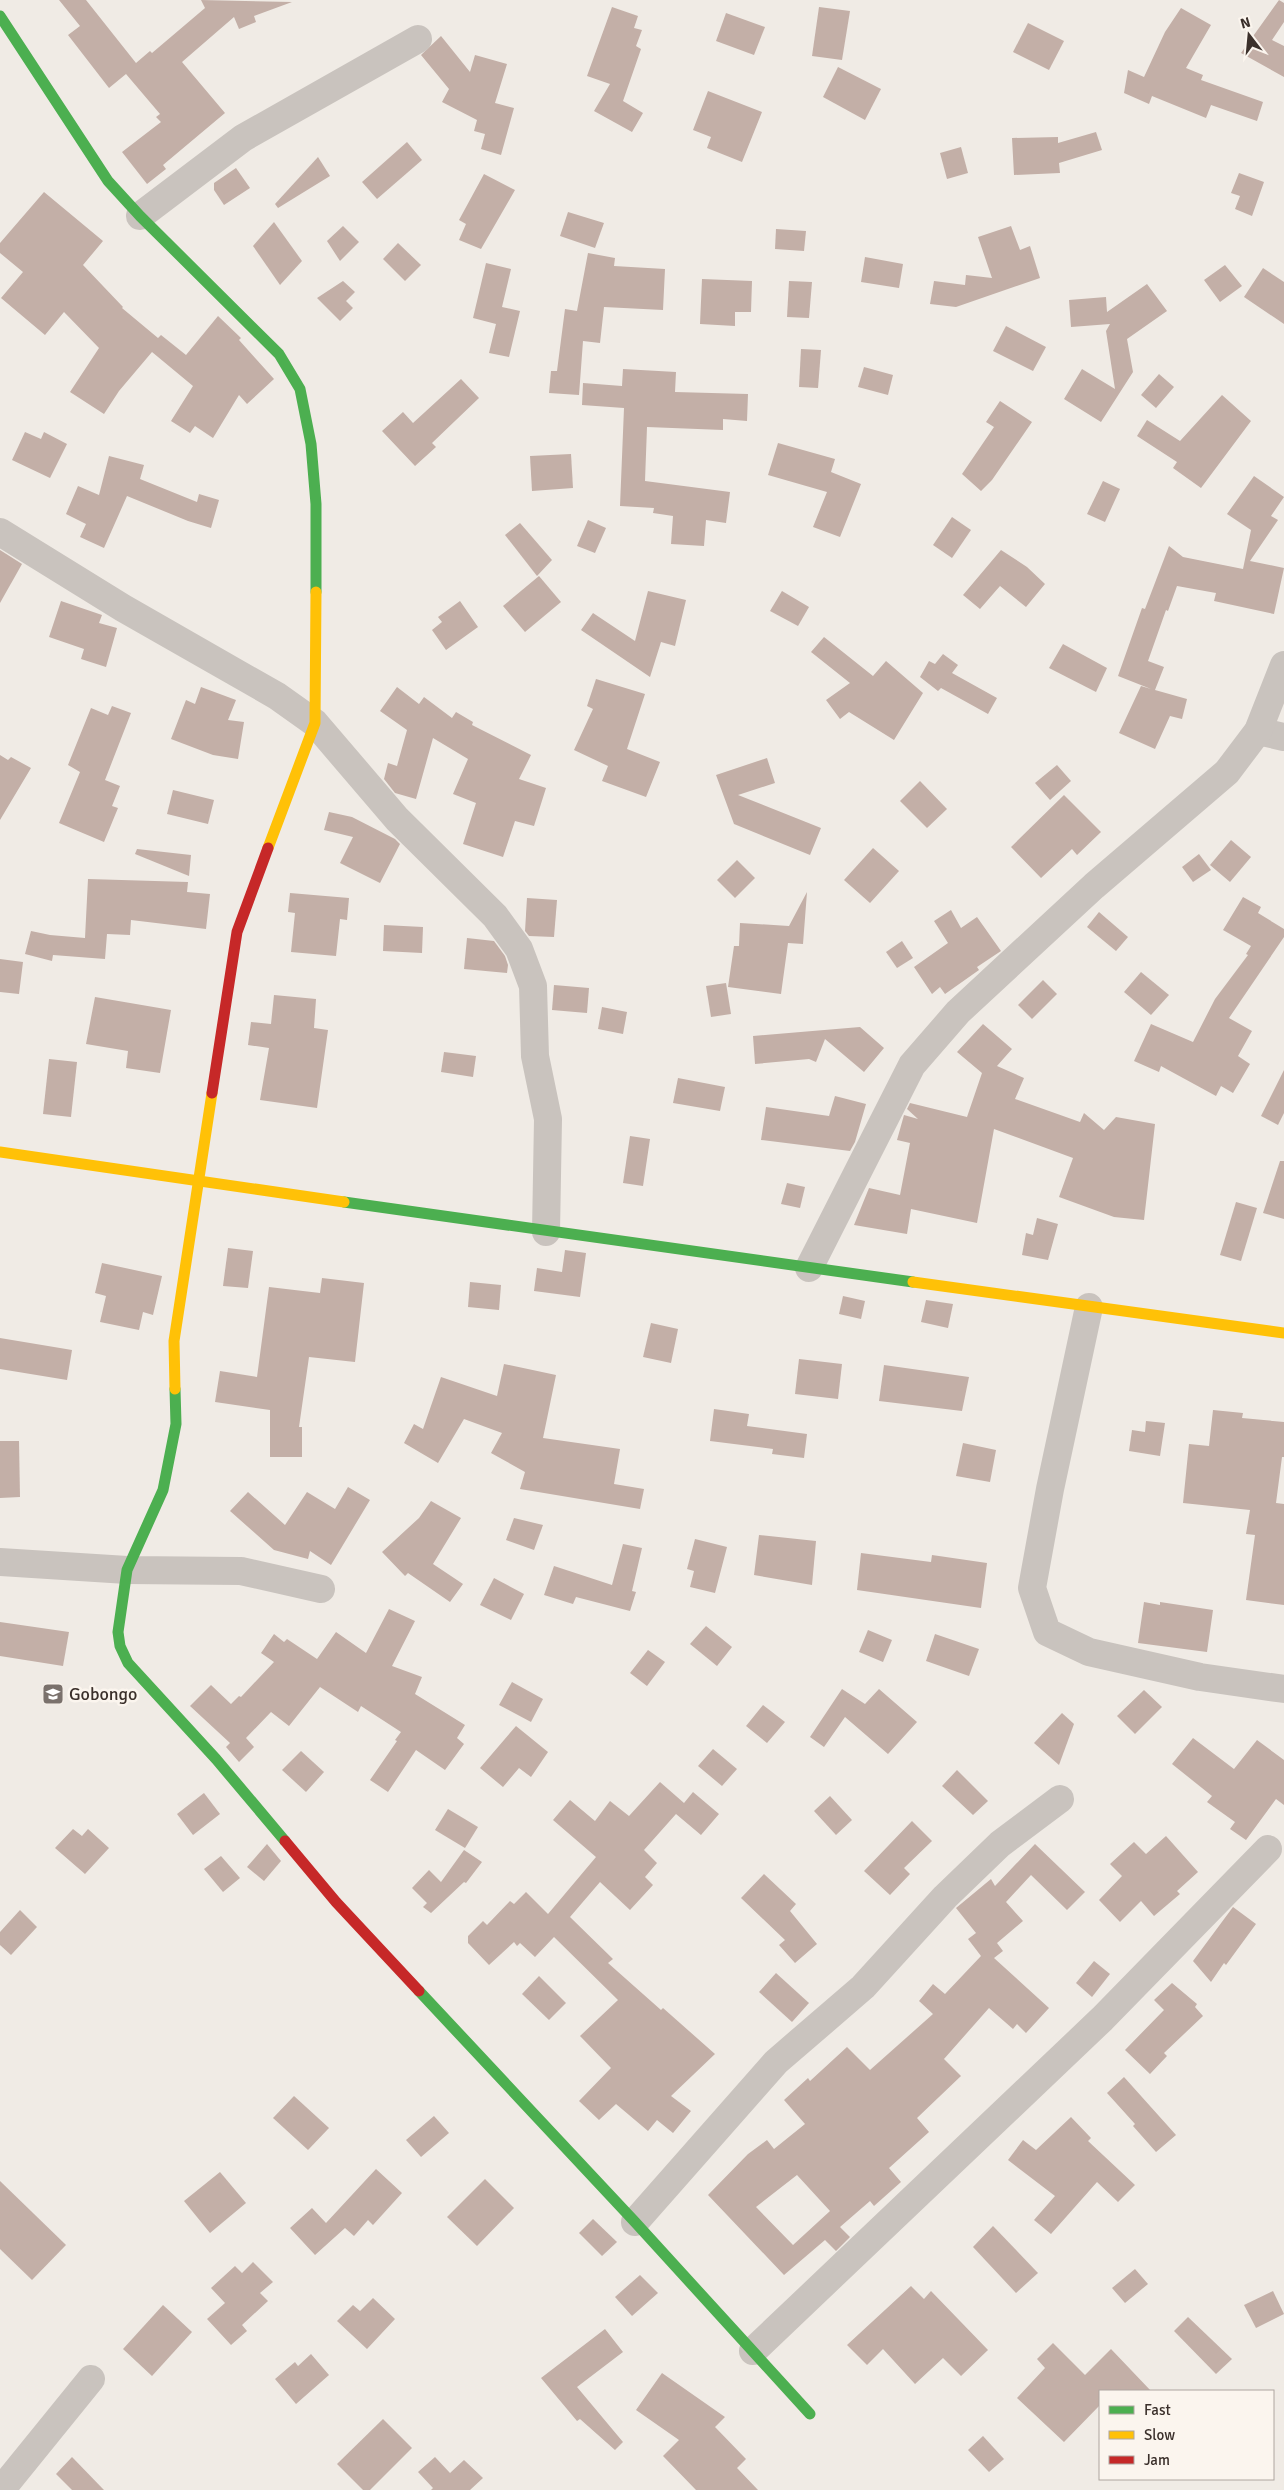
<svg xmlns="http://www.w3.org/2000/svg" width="1284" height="2490" viewBox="0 0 1284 2490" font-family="Signika,sans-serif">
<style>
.building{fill:#c3afa7;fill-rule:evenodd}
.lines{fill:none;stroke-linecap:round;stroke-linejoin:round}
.street{stroke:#c9c3be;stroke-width:28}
.fast{stroke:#4caf50;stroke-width:11}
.slow{stroke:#ffc107;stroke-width:11}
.jam{stroke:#c62828;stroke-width:11}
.labels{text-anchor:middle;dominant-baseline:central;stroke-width:5;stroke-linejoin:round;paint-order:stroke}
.poi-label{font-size:18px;fill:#3b302b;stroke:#fbf5ee;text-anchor:start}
</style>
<rect width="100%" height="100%" fill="#f0ebe5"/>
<g class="building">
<polygon points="59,0 86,0 136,63 150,51 152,53 205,8 201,0 292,2 254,16 256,22 239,29 234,17 182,62 225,113 163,165 166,169 147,184 122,152 161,122 156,117 160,114 126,74 109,88 68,35 80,26"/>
<polygon points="1279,0 1284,3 1284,22 1272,40 1284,46 1284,77 1241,53"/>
<polygon points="612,7 638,16 634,28 642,30 636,46 641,49 623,101 643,113 632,132 594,111 610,84 587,76"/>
<polygon points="819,7 850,11 842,60 812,56"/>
<polygon points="1181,8 1211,25 1186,68 1203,75 1201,80 1263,102 1257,121 1211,105 1206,118 1152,96 1149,104 1124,93 1128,70 1144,77 1165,32"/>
<polygon points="726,13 765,27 754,55 716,41"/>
<polygon points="1028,23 1064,41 1049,70 1013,52"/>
<polygon points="441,36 470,72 475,55 507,64 495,103 514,108 501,155 481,149 485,134 474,131 477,120 442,102 449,89 421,55"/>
<polygon points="838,67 881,89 865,120 823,97"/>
<polygon points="708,91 762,112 742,162 707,148 711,137 693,130"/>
<polygon points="1096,132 1102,150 1059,163 1060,173 1014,175 1012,138 1058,137 1058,143"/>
<polygon points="407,142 422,160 377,199 362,182"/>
<polygon points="961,147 968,173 947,179 940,153"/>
<polygon points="318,157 330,176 278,208 275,204"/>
<polygon points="236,168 250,188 224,205 214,190 214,183"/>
<polygon points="1239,173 1264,182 1252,216 1235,209 1240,196 1231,193"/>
<polygon points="484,174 515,190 481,249 459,240 466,224 459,220"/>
<polygon points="44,192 103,241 83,265 123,307 122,308 158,338 161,335 186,355 218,316 241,338 239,340 274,379 247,404 239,395 213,438 195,426 190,433 171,421 193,386 152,352 119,391 104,414 70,392 99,348 64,312 45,335 1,298 23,272 0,253 0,243"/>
<polygon points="568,212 604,223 595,248 560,236"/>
<polygon points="274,222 302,261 280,285 253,246"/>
<polygon points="343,226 359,242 340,261 327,241"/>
<polygon points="1011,226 1020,250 1030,246 1040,278 956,307 930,304 934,281 965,285 966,275 992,278 978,237"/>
<polygon points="776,229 806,231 804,251 775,249"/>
<polygon points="398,243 421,265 405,281 383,259"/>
<polygon points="588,253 615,258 614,266 665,269 663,310 604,307 600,343 583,341 579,395 549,393 551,371 557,371 565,309 577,311"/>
<polygon points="865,257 903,264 899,288 861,282"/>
<polygon points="486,263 511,269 502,307 520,311 509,357 489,353 496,324 473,318"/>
<polygon points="1225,265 1242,286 1220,302 1204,280"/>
<polygon points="1263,268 1284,282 1284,324 1244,297"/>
<polygon points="702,279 752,281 751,312 735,312 735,326 700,324"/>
<polygon points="343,281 355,292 346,301 353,308 340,321 317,298"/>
<polygon points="789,281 812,282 809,318 787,317"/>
<polygon points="1147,284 1167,311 1127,339 1133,372 1101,422 1064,399 1082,369 1115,389 1106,331 1110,324 1071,327 1069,300 1106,297 1107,312"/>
<polygon points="1006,326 1046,347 1033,371 993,351"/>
<polygon points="801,349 821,350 818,388 799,387"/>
<polygon points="864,367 893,375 888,395 858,387"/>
<polygon points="623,369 676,372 675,392 748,394 747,421 723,419 723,430 647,427 645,481 730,492 726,523 706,520 704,546 671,544 673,516 653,513 654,508 620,506 624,408 582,405 583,383 622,386"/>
<polygon points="1159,374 1174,387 1156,408 1141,395"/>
<polygon points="461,379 479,398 432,443 436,447 415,466 382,431 403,412 413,423"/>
<polygon points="1222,395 1251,421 1201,488 1173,468 1177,462 1137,436 1147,420 1180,441"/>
<polygon points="1000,401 1032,422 992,480 981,491 962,474 994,427 986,422"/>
<polygon points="25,432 41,439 44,432 67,444 50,478 12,460"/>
<polygon points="778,443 835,459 831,472 861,484 840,537 813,527 827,492 768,475"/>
<polygon points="571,454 573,488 532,491 530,456"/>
<polygon points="109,456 144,465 140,479 197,502 199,494 219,500 211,528 188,521 127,496 104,548 80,537 86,524 66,514 78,486 99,495"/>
<polygon points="1254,476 1284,497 1271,516 1278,520 1250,561 1284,568 1274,614 1214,601 1216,593 1177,586 1168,611 1166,610 1148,661 1164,667 1155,690 1187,699 1182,719 1170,716 1155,749 1119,733 1141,686 1151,689 1118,676 1142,608 1145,609 1169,546 1183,557 1243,569 1251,530 1227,514"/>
<polygon points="1103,481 1120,489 1105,522 1087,514"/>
<polygon points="952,517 971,530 952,558 933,545"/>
<polygon points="588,520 606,528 595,553 577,546"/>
<polygon points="520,523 552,560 537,576 505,535"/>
<polygon points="0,550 22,564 0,603"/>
<polygon points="1001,550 1027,567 1045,584 1026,607 1000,586 980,609 963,595"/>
<polygon points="539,576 561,602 525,632 503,606"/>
<polygon points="648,591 686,600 675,646 661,642 650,677 581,630 593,613 635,641"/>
<polygon points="782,591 809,607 798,626 770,611"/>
<polygon points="61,601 102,615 99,623 117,628 106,667 81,659 84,649 49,637"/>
<polygon points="460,601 478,627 446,650 432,630 442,622 438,617"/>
<polygon points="824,637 873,676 886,661 923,693 894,740 849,712 840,719 826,700 850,683 811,652"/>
<polygon points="1063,644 1107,668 1096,692 1049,668"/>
<polygon points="943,654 958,665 952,673 997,698 988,714 941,688 938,691 920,677 929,661 935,664"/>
<polygon points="596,679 645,694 627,749 660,762 646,797 602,781 608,766 574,750 593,709 587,706"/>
<polygon points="201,687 236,700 228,720 244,722 238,759 213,755 171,739 186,700 195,704"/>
<polygon points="397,687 419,704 424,697 452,718 456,712 473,722 472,725 531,755 519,779 546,788 534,826 515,821 503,857 463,844 476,803 453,794 468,759 433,738 416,799 395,793 384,779 388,763 397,766 407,730 380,711"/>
<polygon points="112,706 131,713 105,780 120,786 112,806 118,808 104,842 59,823 80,772 68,765 91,708 108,715"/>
<polygon points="0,755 8,760 11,757 31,768 0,820"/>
<polygon points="767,758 775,783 738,795 821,828 810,855 734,824 716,775"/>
<polygon points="1057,765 1071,781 1050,800 1035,783"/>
<polygon points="920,781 947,809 927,828 900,801"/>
<polygon points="173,790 214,800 208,824 167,814"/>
<polygon points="1064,795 1101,832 1077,855 1072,849 1041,878 1011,847"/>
<polygon points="329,812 352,817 395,839 400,844 380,883 340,863 353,837 324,830"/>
<polygon points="1231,840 1251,857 1230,882 1210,865"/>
<polygon points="873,848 899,871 870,903 844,880"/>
<polygon points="137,849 191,855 189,876 135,854"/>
<polygon points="1199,854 1211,870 1193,882 1182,867"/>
<polygon points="737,860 755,878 735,898 717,880"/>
<polygon points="88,879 188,882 187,892 210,894 206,929 131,920 130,935 107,934 105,959 53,955 52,961 25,954 31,931 50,935 85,938"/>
<polygon points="807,892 803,944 788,943 781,994 728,987 734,946 739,946 740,923 789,926"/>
<polygon points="290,893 349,898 347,920 340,919 336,956 291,952 295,913 288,912"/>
<polygon points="1243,897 1261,907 1258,913 1284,929 1284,937 1229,1018 1252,1031 1238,1056 1250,1064 1233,1093 1221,1086 1216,1096 1161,1066 1159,1072 1134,1061 1151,1024 1193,1042 1215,999 1248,955 1246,954 1251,946 1223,930"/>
<polygon points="527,898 557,900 554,937 529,936 525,931"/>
<polygon points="951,910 961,928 977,917 1001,951 977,967 979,970 945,994 940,987 932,994 914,967 948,943 934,921"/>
<polygon points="1099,912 1128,937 1116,951 1087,927"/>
<polygon points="384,925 423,927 422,953 383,951"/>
<polygon points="467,938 494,941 505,956 508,965 507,973 464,969"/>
<polygon points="902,941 913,958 897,968 886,952"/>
<polygon points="0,959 23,962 19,994 0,992"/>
<polygon points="1141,972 1169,995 1151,1015 1124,992"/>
<polygon points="1043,980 1057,994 1032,1019 1018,1005"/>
<polygon points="726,983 731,1014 711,1017 706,986"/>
<polygon points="554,985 589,988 587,1013 552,1010"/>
<polygon points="274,995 316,999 314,1028 328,1030 317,1108 260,1100 269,1048 248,1045 251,1022 271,1024"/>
<polygon points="95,997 171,1010 160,1073 126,1068 128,1051 86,1044"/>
<polygon points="602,1007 627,1012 623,1034 598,1029"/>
<polygon points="983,1024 1012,1049 997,1066 1024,1078 1015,1099 1080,1122 1084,1113 1104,1130 1116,1117 1155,1124 1144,1220 1114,1217 1059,1197 1073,1158 994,1129 977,1223 911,1209 907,1234 854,1225 869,1188 900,1195 910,1143 897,1140 904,1115 918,1119 907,1109 910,1103 967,1117 982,1073 957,1052"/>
<polygon points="860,1027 884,1048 864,1072 825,1039 816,1062 809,1059 755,1064 753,1036"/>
<polygon points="444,1052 476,1056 473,1077 441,1072"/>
<polygon points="49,1059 77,1062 71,1117 43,1114"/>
<polygon points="1284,1070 1284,1113 1278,1125 1261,1116"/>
<polygon points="678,1078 725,1087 720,1111 673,1103"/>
<polygon points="835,1096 866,1104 855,1142 850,1151 761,1140 766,1107 829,1116"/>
<polygon points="630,1136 650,1139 643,1186 623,1183"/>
<polygon points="1280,1161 1284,1161 1284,1219 1263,1213"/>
<polygon points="787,1183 805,1187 800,1208 781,1204"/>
<polygon points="1236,1202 1257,1208 1241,1261 1220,1255"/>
<polygon points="1037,1218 1058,1224 1048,1260 1022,1255 1026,1233 1033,1235"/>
<polygon points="228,1248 253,1251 248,1288 223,1286"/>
<polygon points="565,1250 586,1253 580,1297 534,1291 537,1268 562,1272"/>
<polygon points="102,1263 162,1276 153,1315 143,1312 139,1330 100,1322 106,1296 95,1293"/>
<polygon points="322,1278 364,1283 355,1362 309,1357 299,1427 302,1427 302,1457 270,1457 270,1410 215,1402 220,1371 257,1377 269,1287 320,1293"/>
<polygon points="470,1282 501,1285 499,1310 468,1307"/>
<polygon points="843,1296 865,1301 861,1319 839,1314"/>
<polygon points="926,1300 953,1304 948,1328 921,1322"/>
<polygon points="651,1323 678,1329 671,1363 643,1357"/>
<polygon points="0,1338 72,1350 67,1380 0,1369"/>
<polygon points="799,1359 842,1364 838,1399 795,1394"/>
<polygon points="504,1364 556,1375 543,1438 620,1449 614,1484 644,1489 640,1509 520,1489 525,1472 491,1453 502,1433 464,1419 438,1463 404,1443 414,1424 423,1429 441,1377 497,1396"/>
<polygon points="884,1365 969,1377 962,1411 879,1401"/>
<polygon points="714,1409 749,1414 747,1426 807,1434 804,1458 772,1454 773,1449 710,1441"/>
<polygon points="1213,1410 1243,1413 1242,1418 1284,1422 1284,1457 1282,1457 1276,1503 1284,1504 1284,1605 1246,1600 1255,1535 1246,1534 1250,1510 1183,1503 1189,1444 1209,1446"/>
<polygon points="1146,1421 1165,1423 1160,1456 1129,1451 1132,1430 1145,1432"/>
<polygon points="0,1441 19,1441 20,1497 0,1498"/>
<polygon points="963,1443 996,1450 990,1482 956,1476"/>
<polygon points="348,1487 370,1500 331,1565 310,1551 308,1559 274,1550 230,1511 248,1492 285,1525 307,1492 335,1509"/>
<polygon points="431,1501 461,1518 433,1564 463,1584 450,1602 408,1573 405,1576 382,1552 419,1518"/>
<polygon points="514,1518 543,1525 534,1550 506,1540"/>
<polygon points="759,1535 816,1541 812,1585 754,1575"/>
<polygon points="695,1539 727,1547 715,1593 690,1587 694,1571 687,1569"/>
<polygon points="623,1544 642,1548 632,1591 636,1592 630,1611 576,1597 573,1604 544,1595 554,1566 612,1585"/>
<polygon points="861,1553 931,1562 932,1555 987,1563 981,1608 857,1590"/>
<polygon points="494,1578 524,1594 511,1620 480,1605"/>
<polygon points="1144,1602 1160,1605 1160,1602 1213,1610 1207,1652 1138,1643"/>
<polygon points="389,1609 415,1621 392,1666 422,1677 415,1694 465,1725 457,1738 464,1744 445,1770 416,1750 388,1792 370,1780 397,1741 395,1740 401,1732 361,1706 358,1712 320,1687 289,1726 271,1712 246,1738 254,1747 239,1762 226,1747 230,1743 190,1706 211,1685 231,1704 239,1696 241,1697 274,1662 261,1653 274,1634 284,1642 287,1639 317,1659 336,1632 366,1653"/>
<polygon points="0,1622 69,1632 63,1666 0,1656"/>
<polygon points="706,1626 732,1647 717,1666 690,1644"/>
<polygon points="868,1630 892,1640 883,1662 859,1652"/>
<polygon points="935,1634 979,1649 969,1676 926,1661"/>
<polygon points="648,1650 665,1662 647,1686 630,1673"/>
<polygon points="512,1682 543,1699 531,1722 499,1705"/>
<polygon points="842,1689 865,1704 879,1689 917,1722 888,1754 845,1717 824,1747 810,1737"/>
<polygon points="1144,1690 1162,1707 1135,1734 1117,1716"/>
<polygon points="763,1705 785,1722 767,1743 746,1726"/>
<polygon points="1062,1713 1074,1724 1059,1765 1034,1743"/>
<polygon points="516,1726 548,1752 531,1777 519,1768 503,1787 480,1768"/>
<polygon points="1193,1738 1234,1769 1257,1740 1284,1760 1284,1805 1276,1799 1246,1840 1230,1829 1235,1822 1207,1802 1212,1796 1172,1764"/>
<polygon points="713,1749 737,1769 722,1786 698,1766"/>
<polygon points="301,1751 324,1772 306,1792 282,1770"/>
<polygon points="957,1770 988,1801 973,1815 942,1786"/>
<polygon points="660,1782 684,1803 693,1792 719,1814 701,1835 676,1814 644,1850 657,1863 645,1877 653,1885 630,1910 600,1882 570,1917 613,1959 608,1963 661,2010 663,2008 715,2054 671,2096 691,2111 673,2133 657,2120 648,2131 616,2104 599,2120 579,2101 611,2068 580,2036 618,2000 554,1937 535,1957 520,1943 517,1946 514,1942 489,1965 468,1943 468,1936 483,1921 487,1925 510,1901 514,1904 526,1892 548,1914 596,1857 553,1820 570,1800 595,1821 610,1801 629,1816"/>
<polygon points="204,1793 220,1814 193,1835 177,1814"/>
<polygon points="830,1796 852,1820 836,1835 814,1811"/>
<polygon points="448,1809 478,1827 465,1848 435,1830"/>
<polygon points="912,1821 932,1841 904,1868 910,1874 890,1895 864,1871"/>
<polygon points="73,1829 82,1836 88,1829 109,1848 85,1874 55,1848"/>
<polygon points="1166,1836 1198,1872 1177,1891 1180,1894 1154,1916 1141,1901 1120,1922 1099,1900 1122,1876 1110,1864 1134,1842 1146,1854"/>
<polygon points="267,1844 281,1861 264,1881 247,1867"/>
<path d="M1035,1844l50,48 -18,18 -36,-35 -25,27 17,19 -26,22 6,8 -9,7 55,50 -23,25 -9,-9 -4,5 -24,-21 -45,51 17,17 -44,42 12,14 -40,36 12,14 -27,24 -4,-5 -30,26 10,10 -14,14 -11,-11 -41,35 -76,-80 40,-41 19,-14 7,9 31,-25 -21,-24 24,-22 2,3 37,-34 23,23 63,-56 -14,-13 14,-17 12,10 36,-38 -13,-17 8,-6 -20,-25 35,-29 4,7zM797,2175l33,36 -37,34 -37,-38z"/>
<polygon points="464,1850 482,1862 466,1883 464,1882 431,1913 423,1907 427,1903 412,1888 429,1870 441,1882"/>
<polygon points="221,1856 240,1878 223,1892 204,1869"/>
<polygon points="764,1874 796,1904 790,1911 817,1944 795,1963 779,1945 785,1940 741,1898"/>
<polygon points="1233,1907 1256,1924 1226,1965 1224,1963 1211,1982 1193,1961"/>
<polygon points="20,1910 37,1927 11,1955 0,1945 0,1932"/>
<polygon points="1094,1961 1110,1974 1092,1997 1076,1983"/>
<polygon points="776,1973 809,2003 792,2022 759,1992"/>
<polygon points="539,1976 566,2003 549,2020 522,1994"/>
<polygon points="1172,1983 1197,2004 1195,2007 1203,2016 1164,2053 1167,2056 1150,2074 1125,2050 1164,2010 1154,2000"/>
<polygon points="1124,2077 1176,2135 1156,2152 1133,2126 1135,2124 1107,2093"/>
<polygon points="294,2096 329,2128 308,2150 273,2118"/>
<polygon points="434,2116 449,2133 421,2157 406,2140"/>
<polygon points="1071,2117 1091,2138 1088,2141 1135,2185 1118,2202 1097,2182 1051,2234 1034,2220 1055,2196 1008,2160 1023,2140 1036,2150"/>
<polygon points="376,2169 402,2193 373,2225 368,2220 354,2236 345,2228 315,2255 290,2228 312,2208 326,2223"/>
<polygon points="220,2172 246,2203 210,2233 184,2201"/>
<polygon points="485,2179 514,2208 477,2246 447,2217"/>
<polygon points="0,2181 66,2245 32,2280 0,2249"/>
<polygon points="593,2219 617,2242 602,2256 579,2233"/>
<polygon points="993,2226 1038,2273 1016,2293 973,2247"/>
<polygon points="253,2262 273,2282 260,2293 268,2301 242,2325 247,2331 231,2345 207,2319 225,2303 211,2288 235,2266 242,2273"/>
<polygon points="1135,2269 1148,2284 1125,2303 1112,2288"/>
<polygon points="640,2275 658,2293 632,2316 615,2297"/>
<polygon points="911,2286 924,2299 931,2291 988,2350 961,2376 943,2358 915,2384 883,2349 867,2365 847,2345"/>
<polygon points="1273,2291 1284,2314 1256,2328 1244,2305"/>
<polygon points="373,2298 395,2319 367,2349 337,2321 353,2305 360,2311"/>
<polygon points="163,2305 192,2332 152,2376 123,2349"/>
<polygon points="1188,2317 1232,2359 1216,2374 1174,2331"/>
<polygon points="605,2329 623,2352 577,2387 623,2442 615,2450 580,2419 577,2421 541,2378"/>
<polygon points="1053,2343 1085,2375 1111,2349 1151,2391 1100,2391 1100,2405 1064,2442 1017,2398 1045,2368 1037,2359"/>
<polygon points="311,2354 329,2375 296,2404 275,2379 295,2362 298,2366"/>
<polygon points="662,2373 725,2417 715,2427 746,2459 737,2468 758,2490 696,2490 663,2456 679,2440 636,2410"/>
<polygon points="383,2419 412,2448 370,2490 363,2490 337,2464"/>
<polygon points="983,2436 1004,2459 989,2472 968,2450"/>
<polygon points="72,2457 104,2490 72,2490 56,2474"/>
<polygon points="435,2457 450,2473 464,2460 483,2478 470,2490 431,2490 433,2488 418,2472"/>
</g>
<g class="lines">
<g class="street">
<polyline points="140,216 243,138 418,39"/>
<polyline points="0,532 123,608 277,696 315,723 397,819 495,916 519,949 533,986 535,1056 548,1119 546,1232"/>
<polyline points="1258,731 1284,737"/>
<polyline points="809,1268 912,1065 958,1012 1094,886 1227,772 1258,731 1284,665"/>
<polyline points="1089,1307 1050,1489 1032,1588 1047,1632 1089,1652 1200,1677 1284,1689"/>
<polyline points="0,1562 127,1570 241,1571 321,1589"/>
<polyline points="635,2222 776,2062 863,1987 945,1897 1000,1844 1060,1799"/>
<polyline points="753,2351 1102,2019 1268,1849"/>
<polyline points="1,2490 91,2379"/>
</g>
<g class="fast">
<polyline points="0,16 108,181 140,216 279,354 300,389 311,444 316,504 316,592"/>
<polyline points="344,1202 913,1282"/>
<polyline points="175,1389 176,1424 163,1490 127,1570 118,1632 120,1646 128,1663 216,1759 285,1841"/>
<polyline points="419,1991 635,2222 810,2414"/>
</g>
<g class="slow">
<polyline points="268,848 315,723 316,592"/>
<polyline points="0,1152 344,1202"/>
<polyline points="913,1282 1284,1333"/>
<polyline points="175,1389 174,1341 212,1093"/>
</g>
<g class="jam">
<polyline points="212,1093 237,932 268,848"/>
<polyline points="285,1841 336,1902 419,1991"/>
</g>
</g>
<defs>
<g id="school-square" transform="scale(1.125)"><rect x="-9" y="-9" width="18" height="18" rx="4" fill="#7a716c" stroke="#fbf5ee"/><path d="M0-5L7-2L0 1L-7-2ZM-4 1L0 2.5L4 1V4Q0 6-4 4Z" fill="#fff"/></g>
</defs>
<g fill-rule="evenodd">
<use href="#school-square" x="53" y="1694"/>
</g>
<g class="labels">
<g class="poi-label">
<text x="69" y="1694">Gobongo</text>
</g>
</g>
<rect x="1099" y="2390" width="175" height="90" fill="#fbf5ee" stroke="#aea6a0"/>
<rect x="1109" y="2406" width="25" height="8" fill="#4caf50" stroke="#aea6a0"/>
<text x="1144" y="2415" font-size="15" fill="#3b302b">Fast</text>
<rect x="1109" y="2431" width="25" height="8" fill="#ffc107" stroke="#aea6a0"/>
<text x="1144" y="2440" font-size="15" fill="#3b302b">Slow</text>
<rect x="1109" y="2456" width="25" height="8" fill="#c62828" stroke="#aea6a0"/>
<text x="1144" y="2465" font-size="15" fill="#3b302b">Jam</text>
<g transform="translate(1249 35) rotate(344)" stroke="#fbf5ee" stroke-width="4" paint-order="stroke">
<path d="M0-4L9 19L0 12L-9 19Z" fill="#3b302b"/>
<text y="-8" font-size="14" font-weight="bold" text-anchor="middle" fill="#3b302b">N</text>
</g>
</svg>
